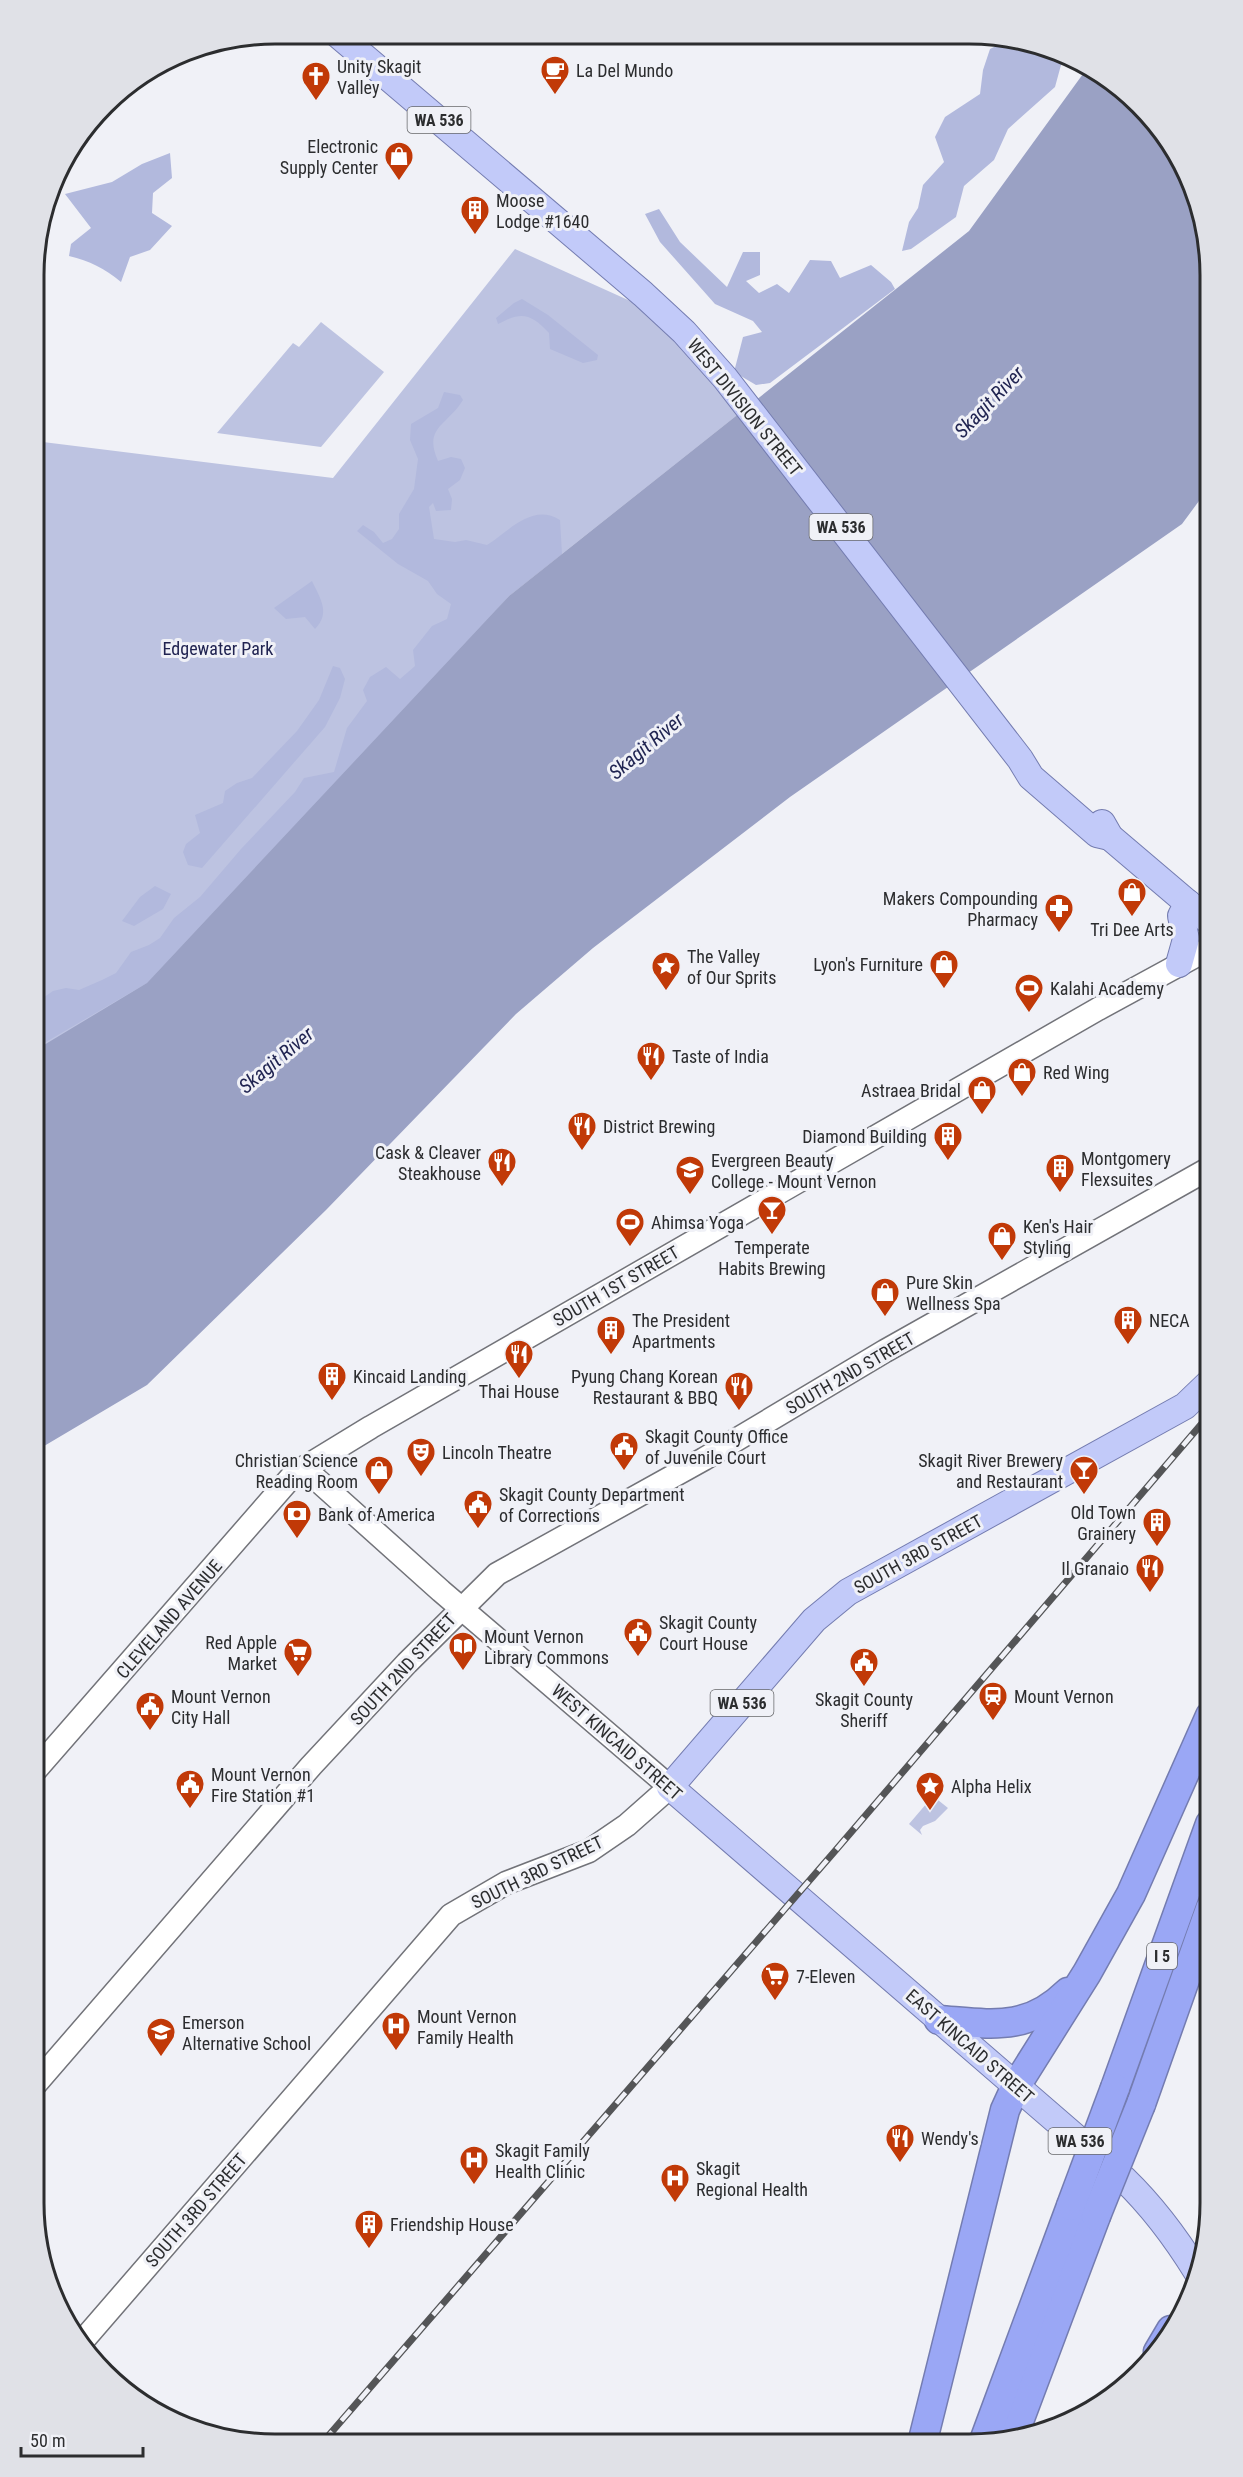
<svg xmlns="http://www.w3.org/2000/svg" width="1243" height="2477" viewBox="0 0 1243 2477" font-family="'Roboto Condensed',sans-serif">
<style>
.green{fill:#bdc3e1}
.forest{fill:#b2b9dd}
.water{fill:#9aa1c4}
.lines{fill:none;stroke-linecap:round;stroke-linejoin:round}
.secondary-casing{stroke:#727379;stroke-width:25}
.primary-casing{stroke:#747cb0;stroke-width:28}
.highway-casing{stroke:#747cb0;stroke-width:31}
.secondary{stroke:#fff;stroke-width:22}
.primary{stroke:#c2caf9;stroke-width:26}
.highway{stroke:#9aa7f5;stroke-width:28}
.rail-casing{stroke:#545557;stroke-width:7}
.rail{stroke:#f0f1f7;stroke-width:4.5;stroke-dasharray:14;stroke-linecap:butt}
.highway-bridge-casing{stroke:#747cb0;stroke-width:31;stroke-linecap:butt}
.highway-bridge{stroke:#9aa7f5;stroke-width:28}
.labels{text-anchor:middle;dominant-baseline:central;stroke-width:6;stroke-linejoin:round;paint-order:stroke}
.shield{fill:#f0f1f7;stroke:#67686b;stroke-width:1.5}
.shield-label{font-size:16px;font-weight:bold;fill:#2c2d2f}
.poi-label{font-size:18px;fill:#2c2d2f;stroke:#f0f1f7;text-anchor:start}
.street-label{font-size:18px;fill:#2c2d2f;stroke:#f0f1f7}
.park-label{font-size:18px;fill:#202351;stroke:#f0f1f7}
.water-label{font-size:20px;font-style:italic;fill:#212552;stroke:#f0f1f7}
.rim{fill:none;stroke:#2c2d2f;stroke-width:3}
</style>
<rect width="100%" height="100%" fill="#f0f1f7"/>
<g class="green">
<polygon points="515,249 668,318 750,405 509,596 208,937 139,990 34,1057 35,441 333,478"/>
<polygon points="321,322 384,372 321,447 217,433 293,343 299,347"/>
<polygon points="933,1796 948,1808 935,1821 923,1826 920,1830 922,1835 909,1824"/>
</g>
<g class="forest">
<polygon points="1012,38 1064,54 1055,87 1008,129 994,160 964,186 956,217 911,249 902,251 909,222 918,208 923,185 944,162 935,137 945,117 980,94 983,70 990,49"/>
<path d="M170,153l2,25 -19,15 -1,20 20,13 -22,24 -20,7 -9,25c-17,-14 -31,-21 -52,-26l2,-12 20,-16 -26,-34 47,-12 30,-18z"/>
<polygon points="659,209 680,242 727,287 743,252 760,252 760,275 746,281 759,293 777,284 789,293 810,260 831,261 840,278 871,265 891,282 895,289 770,383 756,385 734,372 743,337 762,332 753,321 715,304 660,242 645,214"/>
<path d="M522,299l26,16 50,40 -1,5 -14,3 -33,-14 -1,-16c-18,-19 -27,-22 -51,-9l-2,-6 18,-15z"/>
<path d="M444,392l16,3 3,5c-16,26 -40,27 -25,61l13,-4 10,2 4,9 -5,12 -12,9 4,10 -1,11 -15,1 -3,-8 -4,4 5,32 21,3 11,-2 21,5c23,-15 46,-42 73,-25l2,34 -53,42 -362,387 -113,66v-45l19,-13 13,-3 13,2 23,-10 14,-7 15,-21 18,-7 11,-7 14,-20 26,-21 41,-48 54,-57 9,-14 30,-6 13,-44 20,-27 -4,-11 7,-13 16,-10 14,12 15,-13 -2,-16 19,-24 15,-7 4,-15 -14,-10 -9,-13 -30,-17 -41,-33 6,-6 11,7 9,11 9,-4 7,-10v-15l15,-25 4,-30 -8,-19 1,-16 27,-16z"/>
<path d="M312,581c8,17 19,32 3,48l-10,-12 -19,2 -12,-11z"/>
<polygon points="333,666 340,668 345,679 340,698 325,727 202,868 188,865 183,852 186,844 200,833 195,815 223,803 225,791 237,783 252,778 297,731 319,700"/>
<polygon points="155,886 171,894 163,909 134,926 122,921 140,897"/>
</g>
<polygon class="water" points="1088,67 1127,93 1169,140 1197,197 1210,275 1210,486 1182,524 790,797 593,948 516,1014 326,1210 147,1385 34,1452 34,1051 147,983 509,596 969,231"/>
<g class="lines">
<g class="secondary-casing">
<g id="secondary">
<polyline points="33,1773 294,1474 371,1427 1098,1009 1210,948"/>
<polyline points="33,2087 311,1766 407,1663 497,1574 704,1459 885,1351 1210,1168"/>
<polyline points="80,2344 451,1915 506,1883 589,1851 627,1825 670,1787 441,1591 315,1478 305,1467"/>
</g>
</g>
<g class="primary-casing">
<g id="primary">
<polyline points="336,33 643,294 684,332 725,378 1020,759 1031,777 1097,834 1110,837"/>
<polyline points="1102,823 1110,837 1210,922"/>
<polyline points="1179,964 1186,939 1181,916 1188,903"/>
<path d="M1197,2272c-21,-34 -44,-65 -73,-93l-454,-392 144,-167 34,-28 337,-186 25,-24"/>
</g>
</g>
<g class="highway-casing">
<g id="highway">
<path d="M939,2020c53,4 88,12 129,-28"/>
<polyline points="1115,2088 1210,1824"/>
<polyline points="1141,2104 1210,1909"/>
<polyline points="1158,2352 1171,2330"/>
<polyline points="1013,2437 1096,2216"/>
<polyline points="984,2441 1071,2206"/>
<polyline points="922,2444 1005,2110 1016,2086 1087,1973 1131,1894 1210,1716"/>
</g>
</g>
<use href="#secondary" class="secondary"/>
<use href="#primary" class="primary"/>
<use href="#highway" class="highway"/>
<g class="rail-casing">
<polyline id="rail" points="323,2442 835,1851 1210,1414"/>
</g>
<use href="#rail" class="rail"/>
<g class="highway-bridge-casing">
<g id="highway-bridge">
<polyline points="1071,2206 1115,2088"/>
<polyline points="1096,2216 1141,2104"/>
</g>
</g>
<use href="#highway-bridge" class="highway-bridge"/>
</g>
<defs>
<g id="cafe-pin" transform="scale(1.5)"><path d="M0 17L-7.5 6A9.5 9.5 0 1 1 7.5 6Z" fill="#c13907" stroke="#f0f1f7"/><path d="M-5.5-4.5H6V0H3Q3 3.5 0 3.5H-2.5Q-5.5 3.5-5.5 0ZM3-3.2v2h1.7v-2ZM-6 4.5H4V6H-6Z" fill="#fff"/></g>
<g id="church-pin" transform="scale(1.5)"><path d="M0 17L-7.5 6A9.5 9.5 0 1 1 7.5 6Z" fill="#c13907" stroke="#f0f1f7"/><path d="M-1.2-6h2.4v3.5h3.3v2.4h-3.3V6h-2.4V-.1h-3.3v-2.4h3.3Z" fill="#fff"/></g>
<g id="shop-pin" transform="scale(1.5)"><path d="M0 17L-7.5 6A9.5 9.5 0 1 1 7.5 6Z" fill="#c13907" stroke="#f0f1f7"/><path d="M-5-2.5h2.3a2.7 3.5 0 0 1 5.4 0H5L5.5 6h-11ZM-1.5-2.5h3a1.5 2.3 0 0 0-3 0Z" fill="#fff"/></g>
<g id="building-pin" transform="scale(1.5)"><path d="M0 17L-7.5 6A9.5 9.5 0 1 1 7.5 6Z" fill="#c13907" stroke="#f0f1f7"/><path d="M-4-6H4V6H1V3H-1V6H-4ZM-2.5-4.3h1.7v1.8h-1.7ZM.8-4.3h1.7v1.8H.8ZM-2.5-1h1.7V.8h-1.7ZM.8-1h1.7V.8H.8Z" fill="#fff"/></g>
<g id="pharmacy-pin" transform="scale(1.5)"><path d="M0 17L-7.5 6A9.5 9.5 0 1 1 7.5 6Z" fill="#c13907" stroke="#f0f1f7"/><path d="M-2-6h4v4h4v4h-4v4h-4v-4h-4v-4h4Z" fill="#fff"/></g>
<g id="sight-pin" transform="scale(1.5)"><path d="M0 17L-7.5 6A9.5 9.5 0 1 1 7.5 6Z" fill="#c13907" stroke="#f0f1f7"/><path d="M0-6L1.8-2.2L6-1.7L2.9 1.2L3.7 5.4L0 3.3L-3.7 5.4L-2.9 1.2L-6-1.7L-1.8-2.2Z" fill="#fff"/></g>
<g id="stadium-pin" transform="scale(1.5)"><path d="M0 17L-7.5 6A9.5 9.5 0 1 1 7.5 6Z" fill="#c13907" stroke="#f0f1f7"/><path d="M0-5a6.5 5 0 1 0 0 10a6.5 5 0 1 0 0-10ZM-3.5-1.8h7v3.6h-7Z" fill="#fff"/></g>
<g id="restaurant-pin" transform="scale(1.5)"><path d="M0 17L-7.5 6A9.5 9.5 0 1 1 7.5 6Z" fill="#c13907" stroke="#f0f1f7"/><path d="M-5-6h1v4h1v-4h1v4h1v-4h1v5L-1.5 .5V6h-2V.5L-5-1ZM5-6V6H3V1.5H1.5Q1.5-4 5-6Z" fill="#fff"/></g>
<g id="university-pin" transform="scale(1.5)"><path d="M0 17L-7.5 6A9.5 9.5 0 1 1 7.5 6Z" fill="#c13907" stroke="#f0f1f7"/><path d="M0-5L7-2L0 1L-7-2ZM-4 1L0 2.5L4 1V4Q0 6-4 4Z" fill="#fff"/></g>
<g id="bar-pin" transform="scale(1.5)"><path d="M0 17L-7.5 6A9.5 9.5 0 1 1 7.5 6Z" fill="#c13907" stroke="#f0f1f7"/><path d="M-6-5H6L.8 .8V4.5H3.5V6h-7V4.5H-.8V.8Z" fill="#fff"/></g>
<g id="civic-pin" transform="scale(1.5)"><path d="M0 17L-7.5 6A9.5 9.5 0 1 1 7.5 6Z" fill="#c13907" stroke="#f0f1f7"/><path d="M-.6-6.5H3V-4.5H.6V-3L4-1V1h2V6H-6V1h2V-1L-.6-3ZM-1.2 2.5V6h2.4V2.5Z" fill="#fff"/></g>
<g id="theatre-pin" transform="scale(1.5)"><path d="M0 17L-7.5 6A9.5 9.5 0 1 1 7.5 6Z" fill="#c13907" stroke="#f0f1f7"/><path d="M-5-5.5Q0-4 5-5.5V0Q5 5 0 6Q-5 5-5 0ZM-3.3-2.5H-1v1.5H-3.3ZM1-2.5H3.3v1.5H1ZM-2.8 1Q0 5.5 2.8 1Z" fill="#fff"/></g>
<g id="bank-pin" transform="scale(1.5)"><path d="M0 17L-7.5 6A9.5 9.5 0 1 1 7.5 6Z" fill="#c13907" stroke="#f0f1f7"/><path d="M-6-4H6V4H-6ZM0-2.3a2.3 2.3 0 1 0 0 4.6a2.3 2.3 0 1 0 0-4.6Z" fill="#fff"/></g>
<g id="library-pin" transform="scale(1.5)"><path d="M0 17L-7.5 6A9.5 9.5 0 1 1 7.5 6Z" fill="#c13907" stroke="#f0f1f7"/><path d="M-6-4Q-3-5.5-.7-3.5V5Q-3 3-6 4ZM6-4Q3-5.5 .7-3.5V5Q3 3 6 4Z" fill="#fff"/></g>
<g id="supermarket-pin" transform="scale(1.5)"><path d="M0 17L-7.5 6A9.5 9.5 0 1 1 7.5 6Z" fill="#c13907" stroke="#f0f1f7"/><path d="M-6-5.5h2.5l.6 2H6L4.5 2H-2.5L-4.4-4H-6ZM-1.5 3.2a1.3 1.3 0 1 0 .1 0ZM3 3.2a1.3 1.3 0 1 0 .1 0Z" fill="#fff"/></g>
<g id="station-pin" transform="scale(1.5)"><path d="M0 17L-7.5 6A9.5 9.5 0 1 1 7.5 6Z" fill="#c13907" stroke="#f0f1f7"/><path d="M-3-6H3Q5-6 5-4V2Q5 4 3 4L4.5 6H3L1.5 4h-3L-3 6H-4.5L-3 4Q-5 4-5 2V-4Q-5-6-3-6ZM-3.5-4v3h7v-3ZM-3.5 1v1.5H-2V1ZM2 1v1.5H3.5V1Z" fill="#fff"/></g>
<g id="hospital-pin" transform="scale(1.5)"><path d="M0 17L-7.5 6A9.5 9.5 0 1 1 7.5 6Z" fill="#c13907" stroke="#f0f1f7"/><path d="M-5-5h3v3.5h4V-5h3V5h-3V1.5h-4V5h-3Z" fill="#fff"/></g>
<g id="school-pin" transform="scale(1.5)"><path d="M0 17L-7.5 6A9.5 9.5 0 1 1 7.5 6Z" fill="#c13907" stroke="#f0f1f7"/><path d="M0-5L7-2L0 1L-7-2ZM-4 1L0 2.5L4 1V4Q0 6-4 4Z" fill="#fff"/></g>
</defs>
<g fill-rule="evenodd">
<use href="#cafe-pin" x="555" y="70"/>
<use href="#church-pin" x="316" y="76"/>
<use href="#shop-pin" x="399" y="156"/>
<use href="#building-pin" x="475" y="210"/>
<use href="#shop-pin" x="1132" y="892"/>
<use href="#pharmacy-pin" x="1059" y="908"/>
<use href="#shop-pin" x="944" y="964"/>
<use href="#sight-pin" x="666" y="966"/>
<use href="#stadium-pin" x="1029" y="988"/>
<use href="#restaurant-pin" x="651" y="1056"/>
<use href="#shop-pin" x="1022" y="1072"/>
<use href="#shop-pin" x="982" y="1090"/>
<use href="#restaurant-pin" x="582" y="1126"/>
<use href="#building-pin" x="948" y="1136"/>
<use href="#restaurant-pin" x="502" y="1162"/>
<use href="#building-pin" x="1060" y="1168"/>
<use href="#university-pin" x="690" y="1170"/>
<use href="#bar-pin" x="772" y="1210"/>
<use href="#stadium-pin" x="630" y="1222"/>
<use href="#shop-pin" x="1002" y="1236"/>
<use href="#shop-pin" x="885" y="1292"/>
<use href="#building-pin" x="1128" y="1320"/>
<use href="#building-pin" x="611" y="1330"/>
<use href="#restaurant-pin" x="519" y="1354"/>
<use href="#building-pin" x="332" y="1376"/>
<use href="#restaurant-pin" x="739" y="1386"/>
<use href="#civic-pin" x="624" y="1446"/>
<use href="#theatre-pin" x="421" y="1452"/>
<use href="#shop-pin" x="379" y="1470"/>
<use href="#bar-pin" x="1084" y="1470"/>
<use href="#civic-pin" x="478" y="1504"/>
<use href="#bank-pin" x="297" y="1514"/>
<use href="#building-pin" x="1157" y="1522"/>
<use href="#restaurant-pin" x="1150" y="1568"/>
<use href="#civic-pin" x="638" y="1632"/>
<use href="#library-pin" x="463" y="1646"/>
<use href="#supermarket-pin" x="298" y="1652"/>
<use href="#civic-pin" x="864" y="1662"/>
<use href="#station-pin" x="993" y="1696"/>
<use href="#civic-pin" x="150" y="1706"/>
<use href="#civic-pin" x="190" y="1784"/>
<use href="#sight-pin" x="930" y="1786"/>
<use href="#supermarket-pin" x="775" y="1976"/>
<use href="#hospital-pin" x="396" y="2026"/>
<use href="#school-pin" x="161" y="2032"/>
<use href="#restaurant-pin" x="900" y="2138"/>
<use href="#hospital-pin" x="474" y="2160"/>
<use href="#hospital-pin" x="675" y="2178"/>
<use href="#building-pin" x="369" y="2224"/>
</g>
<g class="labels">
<g class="shield">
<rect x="407.5" y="107" width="63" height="26" rx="4.5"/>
<rect x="809.5" y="514" width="63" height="26" rx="4.5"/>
<rect x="710.5" y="1690" width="63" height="26" rx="4.5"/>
<rect x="1147" y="1943" width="30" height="26" rx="4.5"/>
<rect x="1048.5" y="2128" width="63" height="26" rx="4.5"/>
</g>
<g class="shield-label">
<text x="439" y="120">WA 536</text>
<text x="841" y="527">WA 536</text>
<text x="742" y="1703">WA 536</text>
<text x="1162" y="1956">I 5</text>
<text x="1080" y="2141">WA 536</text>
</g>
<g class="poi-label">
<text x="337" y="66">Unity Skagit<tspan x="337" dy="21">Valley</tspan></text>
<text x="576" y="70">La Del Mundo</text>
<text x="378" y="146" text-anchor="end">Electronic<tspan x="378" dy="21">Supply Center</tspan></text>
<text x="496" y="200">Moose<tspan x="496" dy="21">Lodge #1640</tspan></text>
<text x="1038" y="898" text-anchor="end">Makers Compounding<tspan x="1038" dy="21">Pharmacy</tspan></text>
<text x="1132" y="929" text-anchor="middle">Tri Dee Arts</text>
<text x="687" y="956">The Valley<tspan x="687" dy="21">of Our Sprits</tspan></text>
<text x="923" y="964" text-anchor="end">Lyon's Furniture</text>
<text x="1050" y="988">Kalahi Academy</text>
<text x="672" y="1056">Taste of India</text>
<text x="1043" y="1072">Red Wing</text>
<text x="961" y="1090" text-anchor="end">Astraea Bridal</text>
<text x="603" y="1126">District Brewing</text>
<text x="927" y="1136" text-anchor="end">Diamond Building</text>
<text x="481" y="1152" text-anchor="end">Cask &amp; Cleaver<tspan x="481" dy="21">Steakhouse</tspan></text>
<text x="1081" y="1158">Montgomery<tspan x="1081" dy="21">Flexsuites</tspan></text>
<text x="711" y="1160">Evergreen Beauty<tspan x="711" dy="21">College - Mount Vernon</tspan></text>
<text x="651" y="1222">Ahimsa Yoga</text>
<text x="1023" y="1226">Ken's Hair<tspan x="1023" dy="21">Styling</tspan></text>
<text x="772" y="1247" text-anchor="middle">Temperate<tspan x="772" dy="21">Habits Brewing</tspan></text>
<text x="906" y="1282">Pure Skin<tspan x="906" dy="21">Wellness Spa</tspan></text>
<text x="632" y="1320">The President<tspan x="632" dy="21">Apartments</tspan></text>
<text x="1149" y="1320">NECA</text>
<text x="353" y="1376">Kincaid Landing</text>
<text x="718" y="1376" text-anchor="end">Pyung Chang Korean<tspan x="718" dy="21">Restaurant &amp; BBQ</tspan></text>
<text x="519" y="1391" text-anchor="middle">Thai House</text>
<text x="645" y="1436">Skagit County Office<tspan x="645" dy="21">of Juvenile Court</tspan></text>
<text x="442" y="1452">Lincoln Theatre</text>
<text x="358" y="1460" text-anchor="end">Christian Science<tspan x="358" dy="21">Reading Room</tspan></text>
<text x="1063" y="1460" text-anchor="end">Skagit River Brewery<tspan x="1063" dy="21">and Restaurant</tspan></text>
<text x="499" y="1494">Skagit County Department<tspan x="499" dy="21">of Corrections</tspan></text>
<text x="1136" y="1512" text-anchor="end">Old Town<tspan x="1136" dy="21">Grainery</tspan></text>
<text x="318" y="1514">Bank of America</text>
<text x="1129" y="1568" text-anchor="end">Il Granaio</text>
<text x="659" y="1622">Skagit County<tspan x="659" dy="21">Court House</tspan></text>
<text x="484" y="1636">Mount Vernon<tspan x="484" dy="21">Library Commons</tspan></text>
<text x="277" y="1642" text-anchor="end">Red Apple<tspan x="277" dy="21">Market</tspan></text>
<text x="171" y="1696">Mount Vernon<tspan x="171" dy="21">City Hall</tspan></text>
<text x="1014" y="1696">Mount Vernon</text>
<text x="864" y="1699" text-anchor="middle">Skagit County<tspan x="864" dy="21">Sheriff</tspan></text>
<text x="211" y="1774">Mount Vernon<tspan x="211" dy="21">Fire Station #1</tspan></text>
<text x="951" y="1786">Alpha Helix</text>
<text x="796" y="1976">7-Eleven</text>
<text x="417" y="2016">Mount Vernon<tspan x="417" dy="21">Family Health</tspan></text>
<text x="182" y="2022">Emerson<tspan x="182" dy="21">Alternative School</tspan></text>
<text x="921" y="2138">Wendy's</text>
<text x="495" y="2150">Skagit Family<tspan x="495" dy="21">Health Clinic</tspan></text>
<text x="696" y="2168">Skagit<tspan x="696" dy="21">Regional Health</tspan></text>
<text x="390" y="2224">Friendship House</text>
</g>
<g class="street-label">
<text transform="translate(745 407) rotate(51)">WEST DIVISION STREET</text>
<text transform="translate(616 1286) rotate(-30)">SOUTH 1ST STREET</text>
<text transform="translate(850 1373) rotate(-30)">SOUTH 2ND STREET</text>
<text transform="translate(918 1554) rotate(-29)">SOUTH 3RD STREET</text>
<text transform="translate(169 1619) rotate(-49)">CLEVELAND AVENUE</text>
<text transform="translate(403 1669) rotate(-47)">SOUTH 2ND STREET</text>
<text transform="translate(617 1742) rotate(41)">WEST KINCAID STREET</text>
<text transform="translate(537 1872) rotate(-26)">SOUTH 3RD STREET</text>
<text transform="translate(970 2046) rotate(41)">EAST KINCAID STREET</text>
<text transform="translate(196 2210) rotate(-49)">SOUTH 3RD STREET</text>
</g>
<g class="park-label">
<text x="218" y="648">Edgewater Park</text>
</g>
<g class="water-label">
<text transform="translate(989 402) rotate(-46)">Skagit River</text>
<text transform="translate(646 746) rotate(-40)">Skagit River</text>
<text transform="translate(276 1060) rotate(-40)">Skagit River</text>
</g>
</g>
<path d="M0 0H1243V2477H0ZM275 44H969A231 231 0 0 1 1200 275V2203A231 231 0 0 1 969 2434H275A231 231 0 0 1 44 2203V275A231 231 0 0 1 275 44Z" fill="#e0e1e7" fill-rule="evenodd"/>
<path class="rim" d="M275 44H969A231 231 0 0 1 1200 275V2203A231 231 0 0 1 969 2434H275A231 231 0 0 1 44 2203V275A231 231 0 0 1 275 44Z"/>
<path d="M21 2447v9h122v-9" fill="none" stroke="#2c2d2f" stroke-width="3"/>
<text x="30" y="2447" font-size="18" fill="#2c2d2f" stroke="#f0f1f7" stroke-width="4.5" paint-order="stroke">50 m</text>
</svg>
